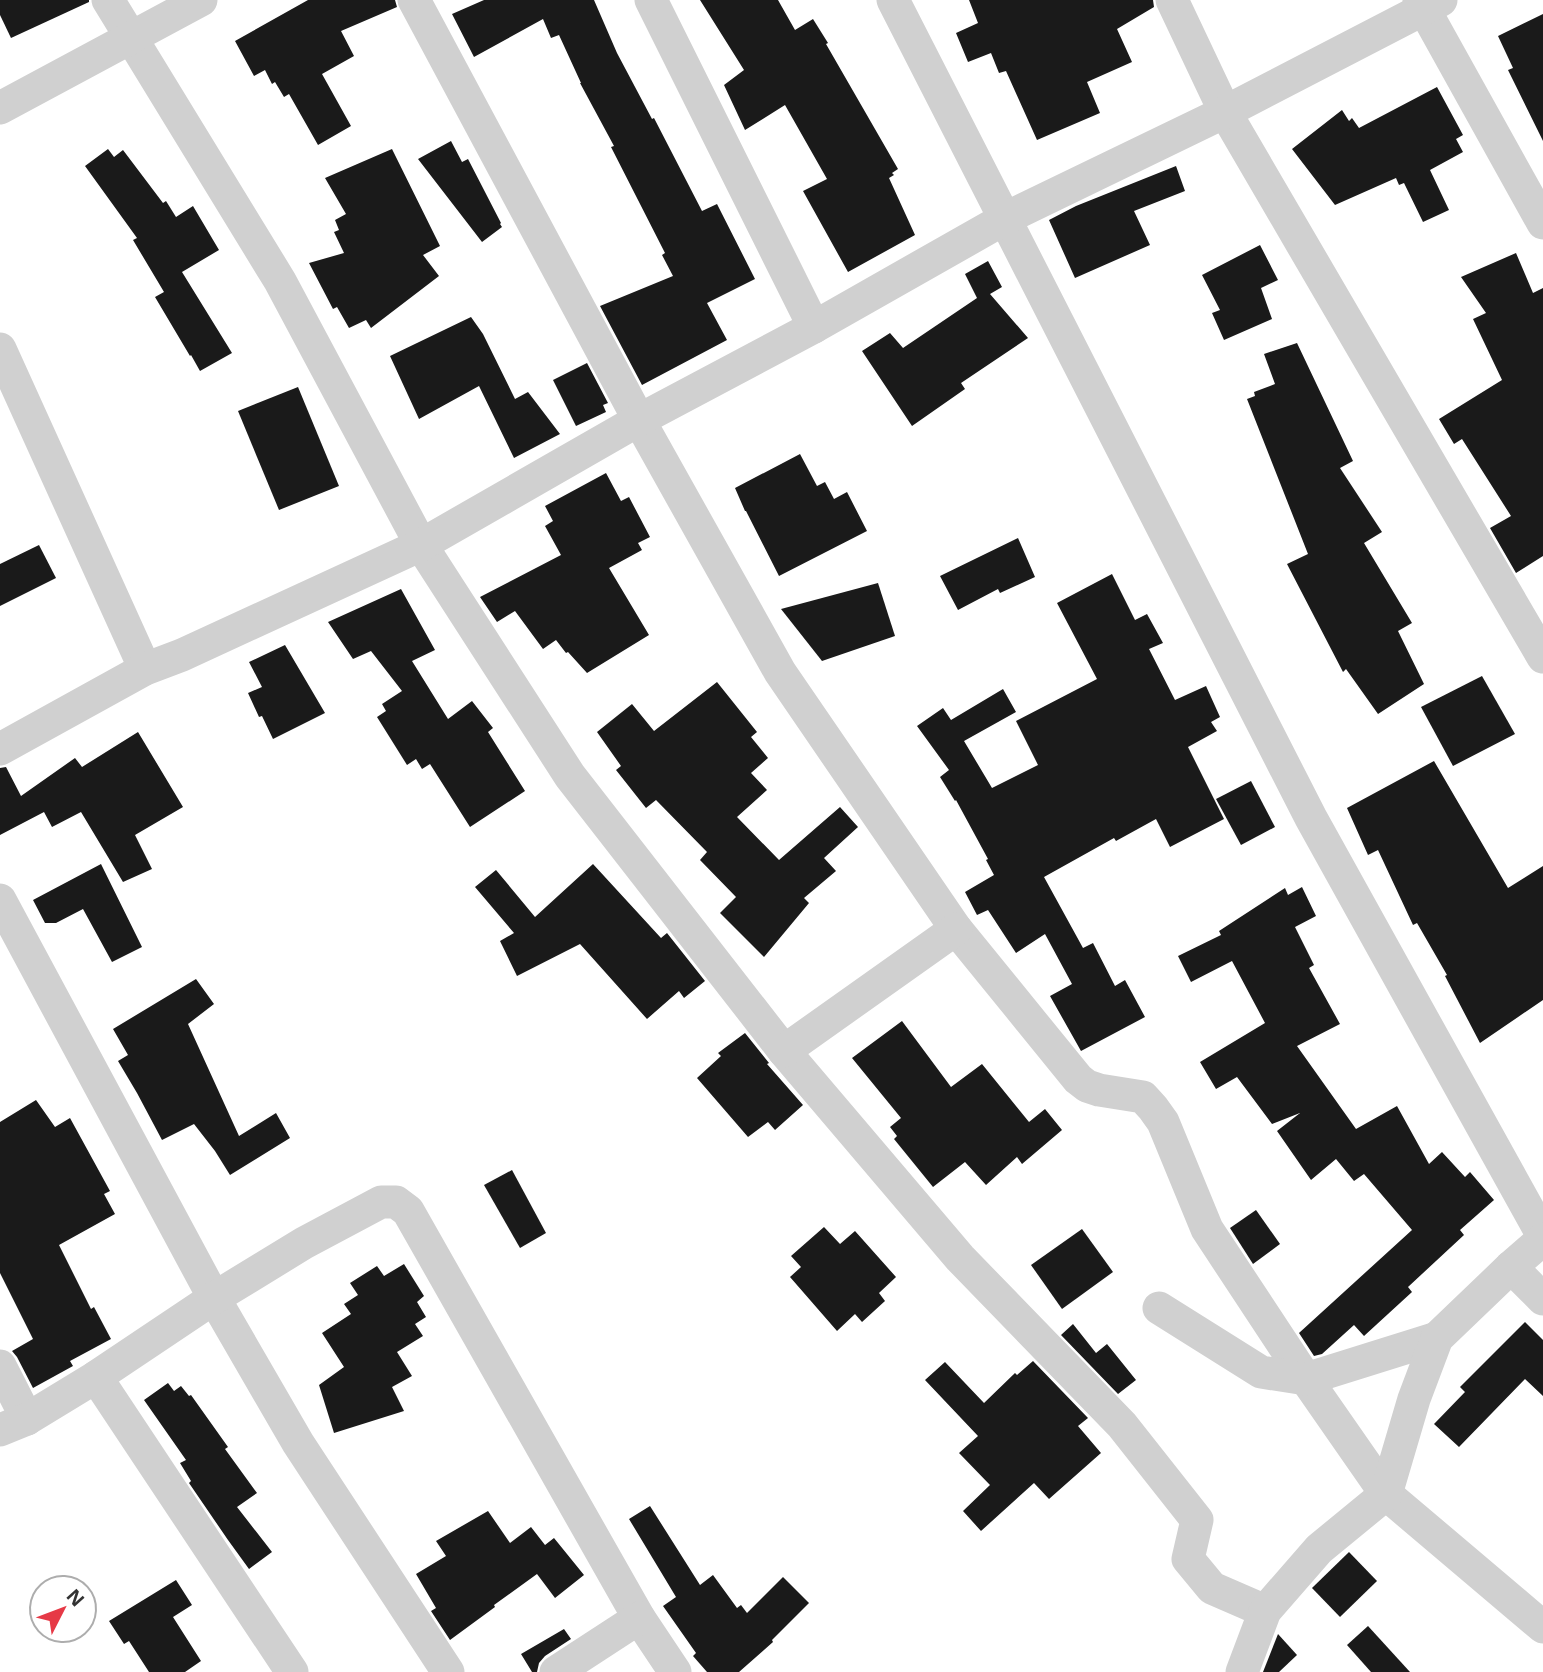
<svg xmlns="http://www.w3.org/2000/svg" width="1543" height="1672" viewBox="0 0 1543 1672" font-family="'Open Sans',sans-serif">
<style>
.building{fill:#1a1a1a}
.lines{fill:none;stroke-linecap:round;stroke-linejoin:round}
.street{stroke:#d0d0d0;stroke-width:33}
</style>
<rect width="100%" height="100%" fill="#fff"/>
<g class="building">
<polygon points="0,0 89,0 89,2 11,38 0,15"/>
<polygon points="308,0 395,0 397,7 341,31 354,56 322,74 351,126 318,145 289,94 284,97 275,82 272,84 265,70 254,76 235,41"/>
<polygon points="484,0 594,0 617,53 652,119 654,118 702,211 717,204 755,279 707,303 727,340 642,385 600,306 673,276 662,255 665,253 611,147 614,146 580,83 581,83 559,35 551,38 543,19 474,57 452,14"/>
<polygon points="700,0 778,0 795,30 813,19 828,43 826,44 898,169 892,173 894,175 889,178 915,235 848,272 803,191 827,179 785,105 745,130 724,85 744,70"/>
<polygon points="969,0 1153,0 1154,7 1117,29 1132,62 1087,82 1100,113 1037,140 1006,71 999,73 991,53 968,62 956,33 978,23"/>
<polygon points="1543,14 1543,141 1508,70 1513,68 1498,36"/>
<polygon points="1437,87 1463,135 1456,139 1463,152 1430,170 1449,210 1423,222 1404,183 1399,185 1396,178 1335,205 1292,149 1342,110 1349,121 1352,118 1359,128"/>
<polygon points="451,141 462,162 468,159 501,223 500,224 502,227 482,242 418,159"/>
<polygon points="108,149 114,157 123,150 163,203 166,201 176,217 193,206 219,250 182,272 232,353 200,371 191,355 190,356 155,297 164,292 133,240 137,238 85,166"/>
<polygon points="392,149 440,246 423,255 439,276 371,328 366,320 349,328 337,307 333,309 309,263 344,253 334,232 339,230 335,220 346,214 325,178"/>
<polygon points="1176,166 1185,191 1134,211 1150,245 1075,278 1049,220 1076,206"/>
<polygon points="1260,245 1278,280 1261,288 1272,319 1224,340 1212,313 1220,310 1202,275"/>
<polygon points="1516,253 1533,293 1543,288 1543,556 1516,573 1490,528 1511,516 1462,439 1454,444 1439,419 1502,380 1473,319 1486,313 1461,277"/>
<polygon points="988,261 1002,287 990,294 1028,338 961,383 965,389 912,426 862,351 890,333 903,348 977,298 965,274"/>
<polygon points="471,317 483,334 515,399 528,392 560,434 514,458 479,386 419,419 390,356"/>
<polygon points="1297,343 1353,461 1340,468 1382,532 1364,543 1412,623 1398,631 1424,684 1378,714 1346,669 1343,672 1287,564 1308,554 1247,399 1255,396 1254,392 1275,384 1264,354"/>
<polygon points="587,363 608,403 603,405 606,412 576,426 553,380"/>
<polygon points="298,387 339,486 279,510 238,411"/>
<polygon points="800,454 817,486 825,482 834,499 847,492 867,531 779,576 746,511 745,511 735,488"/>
<polygon points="606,473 621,501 629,497 650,537 638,543 642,550 609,568 649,635 587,673 568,652 566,653 556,640 543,649 515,611 497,622 480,597 561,555 545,526 553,521 545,506"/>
<polygon points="1018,538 1035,577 1000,593 998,589 958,610 940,576"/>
<polygon points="39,545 56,578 0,606 0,564"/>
<polygon points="1112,574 1135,620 1147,614 1163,643 1149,649 1175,700 1206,686 1220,717 1211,722 1217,731 1188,747 1224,819 1170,847 1156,819 1116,841 1114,838 1044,877 1083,948 1093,943 1115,986 1125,980 1145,1017 1081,1051 1050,996 1072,984 1045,934 1016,953 988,910 977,915 965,892 994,875 986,860 988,859 956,800 955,801 940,777 949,770 917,726 943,708 951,720 1003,689 1016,712 964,741 992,788 1038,765 1016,721 1097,679 1057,603"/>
<polygon points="878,583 895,636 822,661 781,609"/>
<polygon points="401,589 435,650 412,661 448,719 472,701 493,728 488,732 525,791 470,827 430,764 422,769 416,759 407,765 377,717 386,711 382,704 402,691 371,651 353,659 328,622"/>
<polygon points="285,645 325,713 273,739 262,716 259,717 248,693 262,687 249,662"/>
<polygon points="1482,676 1515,734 1453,766 1421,707"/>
<polygon points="717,682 757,732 751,737 768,758 751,773 767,790 737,817 779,860 840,807 858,827 824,858 836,871 804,898 809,903 764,957 720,913 736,897 700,860 707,852 656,800 646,808 616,770 621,766 597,732 632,704 654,731"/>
<polygon points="138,732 183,807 135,835 152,869 123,882 81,812 52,827 44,812 0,835 0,768 6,767 21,796 75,758 82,767"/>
<polygon points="1434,761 1508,888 1543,866 1543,1000 1480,1043 1445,976 1447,975 1417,923 1413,925 1378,850 1368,855 1347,808"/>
<polygon points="1251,781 1275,827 1241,845 1216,799"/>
<polygon points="101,864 142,947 112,962 83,909 56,923 45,923 33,900"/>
<polygon points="593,864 661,938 667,933 705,981 684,998 679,991 647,1019 580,944 517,976 500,941 514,933 475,887 496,870 535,917"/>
<polygon points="1302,887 1316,916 1295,927 1314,965 1309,968 1340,1024 1297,1046 1356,1129 1397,1106 1429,1164 1442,1152 1465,1177 1470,1172 1494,1200 1460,1230 1464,1235 1408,1287 1412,1292 1364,1336 1354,1325 1322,1354 1314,1356 1299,1333 1412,1230 1364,1174 1354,1181 1336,1159 1311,1180 1277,1131 1300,1113 1272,1124 1237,1077 1216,1089 1200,1062 1265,1023 1232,961 1191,982 1178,956 1221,935 1219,931 1285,888 1288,895"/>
<polygon points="196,979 214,1004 188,1024 239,1136 276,1113 290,1138 230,1175 215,1151 194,1124 162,1140 137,1093 118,1061 128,1055 113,1029"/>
<polygon points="902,1021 951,1087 982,1064 1029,1122 1045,1109 1062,1130 1022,1164 1017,1157 986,1185 965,1162 933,1187 894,1139 897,1136 890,1127 901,1118 852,1058"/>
<polygon points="745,1033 769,1063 767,1064 803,1105 775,1130 768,1122 748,1137 697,1078 721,1056 718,1053"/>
<polygon points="36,1100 55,1127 70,1118 110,1191 104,1194 115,1214 59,1245 91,1309 94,1307 111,1339 70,1361 73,1366 33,1388 17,1357 12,1351 33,1339 0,1273 0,1122"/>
<polygon points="512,1170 546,1233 520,1248 484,1185"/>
<polygon points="1256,1210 1280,1244 1253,1264 1230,1228"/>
<polygon points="824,1227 840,1244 855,1231 896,1277 879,1293 885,1301 862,1322 855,1314 837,1331 790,1277 801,1267 791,1256"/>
<polygon points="1082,1229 1113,1272 1062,1309 1031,1265"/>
<polygon points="404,1264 424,1296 417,1302 426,1317 415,1324 423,1336 397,1352 412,1376 392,1387 404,1411 334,1433 319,1385 344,1367 322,1333 351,1314 344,1304 358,1295 350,1283 377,1266 384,1276"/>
<polygon points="1525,1322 1543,1340 1543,1396 1525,1379 1459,1447 1434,1424 1465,1392 1460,1387"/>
<polygon points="1073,1324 1096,1353 1107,1344 1136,1380 1118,1394 1061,1335"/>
<polygon points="1033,1361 1088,1418 1078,1426 1101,1453 1049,1499 1034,1483 981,1531 963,1511 990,1485 959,1453 978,1436 925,1380 945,1362 984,1403 1015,1373 1017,1375"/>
<polygon points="168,1383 174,1391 181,1386 189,1396 191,1395 228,1447 225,1449 257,1493 237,1507 272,1552 249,1569 228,1540 189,1483 191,1481 180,1463 186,1460 144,1400"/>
<polygon points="650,1506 700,1585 713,1575 737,1608 741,1605 747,1613 783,1577 809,1603 772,1640 773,1642 739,1672 707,1672 693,1656 696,1653 663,1606 676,1597 629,1519"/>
<polygon points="488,1511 510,1543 531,1527 545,1545 554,1538 584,1575 555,1598 537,1574 494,1605 495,1607 450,1640 431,1611 436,1608 416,1574 446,1556 436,1541"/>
<polygon points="1349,1552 1377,1581 1340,1617 1312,1588"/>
<polygon points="176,1580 192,1605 173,1617 201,1661 185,1672 149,1672 129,1641 124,1644 109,1621"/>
<polygon points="1368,1626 1410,1672 1371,1672 1347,1645"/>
<polygon points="564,1629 571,1639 545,1656 539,1663 537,1672 532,1672 521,1654"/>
<polygon points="1278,1634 1297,1655 1279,1672 1263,1672"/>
</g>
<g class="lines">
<g class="street">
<polyline points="108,0 280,281 421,545 570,776 784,1051 960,1258 1122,1425 1197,1520 1188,1559 1212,1588 1265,1611"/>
<polyline points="414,0 639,420 780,672 956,929 1078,1079 1087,1086 1099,1090 1143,1097 1153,1108 1163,1122 1207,1229 1306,1379 1386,1494 1543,1627"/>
<polyline points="651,0 814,327"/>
<polyline points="893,0 1311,818 1543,1236"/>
<polyline points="1172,0 1225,112 1543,657"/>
<polyline points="1419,0 1543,223"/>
<polyline points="0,108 201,0"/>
<polyline points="0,349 145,669"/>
<polyline points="0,749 145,669 182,655 421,545 639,420 814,327 1006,218 1225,112 1441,0"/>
<polyline points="0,900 214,1298 298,1443 448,1672"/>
<polyline points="784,1051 956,929"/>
<polyline points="1511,1267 1543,1299"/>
<polyline points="1159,1308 1261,1372 1306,1379 1437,1338"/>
<polyline points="0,1366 27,1419"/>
<polyline points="96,1377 292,1672"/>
<polyline points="0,1430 27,1419 96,1377 214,1298 304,1243 381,1202 396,1202 408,1211 639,1618 675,1672"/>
<polyline points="556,1672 639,1618"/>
<polyline points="1242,1672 1265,1611 1319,1549 1386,1494 1414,1399 1437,1338 1511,1267 1543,1239"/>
</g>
</g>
<g transform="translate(63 1609) rotate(48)"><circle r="33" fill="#ffffff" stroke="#adadad" stroke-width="2"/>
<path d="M0-5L12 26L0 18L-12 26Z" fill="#e63946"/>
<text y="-10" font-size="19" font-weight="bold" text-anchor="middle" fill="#333333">N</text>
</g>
</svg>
